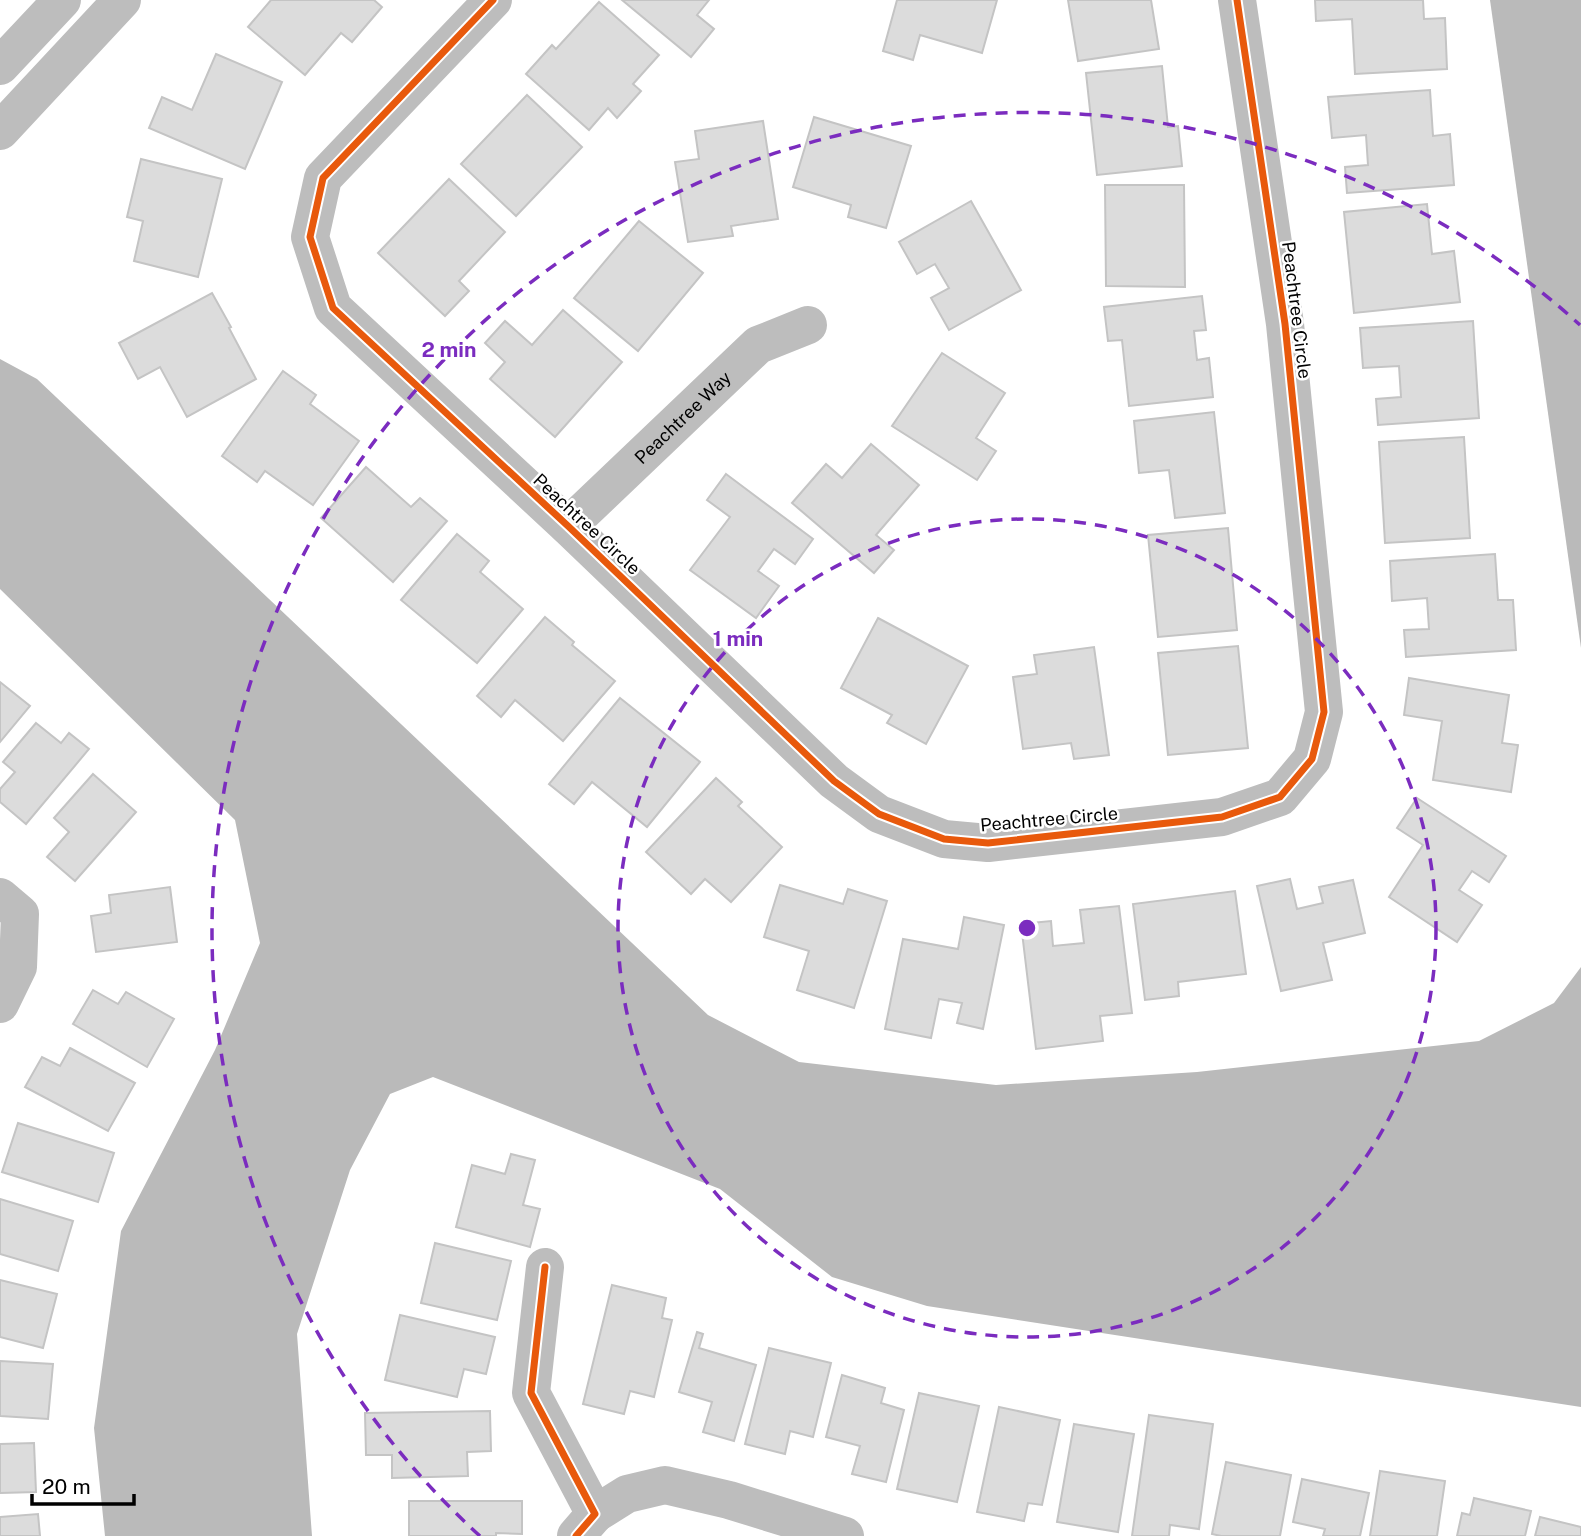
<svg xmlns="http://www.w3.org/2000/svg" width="1581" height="1536" viewBox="0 0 1581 1536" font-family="'Public Sans',sans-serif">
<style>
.water{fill:#bababa}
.building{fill:#dcdcdc;stroke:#c4c4c4;stroke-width:2}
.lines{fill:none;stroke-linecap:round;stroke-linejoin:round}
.minor{stroke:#bdbdbd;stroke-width:38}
.cycleway-casing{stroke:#fff;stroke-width:11}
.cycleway{stroke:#e8590c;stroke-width:7}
.ring{fill:none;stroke:#7b2cbf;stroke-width:3.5;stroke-dasharray:12 9}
.labels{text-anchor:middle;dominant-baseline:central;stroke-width:5;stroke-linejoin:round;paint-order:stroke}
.street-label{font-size:18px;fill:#000;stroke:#fff}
.centre{fill:#7b2cbf;stroke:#fff;stroke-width:3.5}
.ring-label{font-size:21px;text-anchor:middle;font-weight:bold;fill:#7b2cbf;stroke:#fff;stroke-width:5;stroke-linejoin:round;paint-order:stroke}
</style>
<rect width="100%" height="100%" fill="#fff"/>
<g class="water">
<polygon points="1490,0 1581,0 1581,648"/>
<polygon points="0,359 37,379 708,1015 799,1062 996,1085 1197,1072 1479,1041 1554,1003 1581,967 1581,1407 927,1306 832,1277 720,1189 433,1077 390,1094 350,1170 297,1334 312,1536 105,1536 94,1428 121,1231 215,1050 260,943 235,820 0,589"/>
</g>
<g class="building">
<polygon points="271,0 374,0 382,7 352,42 341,33 305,75 248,27"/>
<polygon points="622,0 709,0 697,15 714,29 691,57"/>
<polygon points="897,0 997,0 982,53 920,35 913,60 883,51"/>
<polygon points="1068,0 1151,0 1159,49 1078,61"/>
<polygon points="1315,0 1423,0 1424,19 1445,18 1447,69 1355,74 1352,19 1316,21"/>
<polygon points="599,2 659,55 633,84 641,91 617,118 608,108 589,130 526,74 552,45 556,49"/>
<polygon points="216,54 282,82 245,169 149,128 162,97 192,110"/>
<polygon points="1162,66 1168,127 1178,126 1182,166 1097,175 1086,73"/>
<polygon points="1430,90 1433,136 1450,134 1454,185 1347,193 1345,167 1368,165 1366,135 1332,138 1328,97"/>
<polygon points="527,95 582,147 516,216 461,164"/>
<polygon points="814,117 911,146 886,228 848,217 851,205 793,187"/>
<polygon points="763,121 778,219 731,226 733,236 688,242 675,162 699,159 695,131"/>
<polygon points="141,159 222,179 198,277 134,261 143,221 127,217"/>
<polygon points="449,179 505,232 459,281 469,291 445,316 378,253"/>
<polygon points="1105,185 1184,185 1185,287 1106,286"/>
<polygon points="971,201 1021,290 949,330 931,298 949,288 935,264 917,274 899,242"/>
<polygon points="1427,204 1432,254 1454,251 1460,302 1354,313 1344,212"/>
<polygon points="639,221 703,273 638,351 574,298"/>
<polygon points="212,293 231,327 229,328 256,379 187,417 160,367 138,379 119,343"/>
<polygon points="1202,296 1206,330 1194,331 1197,360 1209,358 1213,397 1129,406 1122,340 1108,341 1104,307"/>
<polygon points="563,310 622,362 555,437 490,379 505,362 485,343 505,321 532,345"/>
<polygon points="1473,321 1479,418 1378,425 1376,399 1401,397 1399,366 1363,368 1360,328"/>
<polygon points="942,353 1005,393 976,438 996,451 977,480 892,426"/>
<polygon points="283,371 316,395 310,404 359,441 313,505 265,471 257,482 222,456"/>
<polygon points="1214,412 1225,513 1175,518 1169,470 1139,473 1134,421"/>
<polygon points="1464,437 1470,538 1385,543 1379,442"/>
<polygon points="871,444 919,485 876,535 894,550 874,573 792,503 826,464 842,478"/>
<polygon points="366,467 411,507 420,498 447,521 393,582 321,518"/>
<polygon points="726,474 813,539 795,564 774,549 758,571 779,586 756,618 690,570 730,517 707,500"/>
<polygon points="1228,528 1237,630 1158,637 1148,535"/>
<polygon points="457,534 489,561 480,572 523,609 477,663 401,600"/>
<polygon points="1495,554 1498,600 1513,600 1516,650 1406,657 1404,630 1429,629 1427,598 1392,601 1390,561"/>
<polygon points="545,617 574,642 572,645 615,681 563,741 515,700 501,717 477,696"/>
<polygon points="878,618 968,666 926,744 887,723 892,715 841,688"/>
<polygon points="1238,646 1248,748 1168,755 1158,653"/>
<polygon points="1094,647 1109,755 1074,759 1071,743 1023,749 1013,677 1037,674 1034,655"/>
<polygon points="1409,678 1509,695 1502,743 1518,745 1511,792 1433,780 1442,721 1404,715"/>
<polygon points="0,682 30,706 0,742"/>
<polygon points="620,698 700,762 647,827 592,782 574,804 549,784"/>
<polygon points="36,723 61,743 69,733 89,749 26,824 0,802 0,789 15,772 3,762"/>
<polygon points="93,774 136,812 75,881 47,857 69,832 54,818"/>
<polygon points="716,778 742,802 738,806 782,847 731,902 705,879 691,894 646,852"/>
<polygon points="1417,798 1506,856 1489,882 1472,871 1459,890 1482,905 1457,942 1389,897 1423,845 1397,828"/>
<polygon points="1290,879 1297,909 1323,903 1319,887 1353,880 1365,933 1323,943 1332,980 1281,991 1257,886"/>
<polygon points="780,885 843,904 848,889 887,901 854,1008 797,990 809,951 764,937"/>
<polygon points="170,887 177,942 96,952 91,916 111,913 109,895"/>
<polygon points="1235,891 1246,974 1178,982 1179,996 1145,1000 1133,904"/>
<polygon points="1119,906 1132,1013 1100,1016 1103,1041 1036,1049 1021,924 1051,921 1053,946 1084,943 1080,910"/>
<polygon points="964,917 1004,925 983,1029 957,1023 962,1003 939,999 931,1038 885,1029 903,939 958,949"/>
<polygon points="93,990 118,1004 126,992 174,1019 147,1067 73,1024"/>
<polygon points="70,1048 135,1083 108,1131 25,1087 42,1057 60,1066"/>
<polygon points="18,1123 114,1153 98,1202 2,1172"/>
<polygon points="511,1154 535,1160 523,1205 540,1209 530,1247 456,1227 472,1165 505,1174"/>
<polygon points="0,1199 73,1221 58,1271 0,1254"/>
<polygon points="435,1243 511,1261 497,1320 421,1303"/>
<polygon points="0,1280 57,1294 43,1348 0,1337"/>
<polygon points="612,1285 666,1298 662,1318 672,1320 654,1397 630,1391 624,1414 583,1404"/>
<polygon points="400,1315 495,1337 486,1374 464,1369 457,1397 385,1380"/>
<polygon points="697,1332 703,1334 699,1348 756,1365 734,1441 703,1432 712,1402 679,1392"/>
<polygon points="769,1348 831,1363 813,1437 790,1431 785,1454 745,1444"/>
<polygon points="0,1361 53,1364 48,1419 0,1416"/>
<polygon points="842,1375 885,1388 881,1403 904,1410 886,1482 852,1474 860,1446 826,1437"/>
<polygon points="919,1393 979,1406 957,1502 897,1489"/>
<polygon points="999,1407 1060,1420 1042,1505 1028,1503 1024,1521 977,1512"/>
<polygon points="490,1411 491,1451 467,1452 468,1476 392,1478 392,1455 366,1455 365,1413"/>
<polygon points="1149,1415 1213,1424 1199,1529 1170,1525 1169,1536 1132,1536"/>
<polygon points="1074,1424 1134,1434 1118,1532 1057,1522"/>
<polygon points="34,1443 36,1492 0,1493 0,1444"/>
<polygon points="1226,1462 1291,1475 1280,1536 1221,1536 1212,1534"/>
<polygon points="1380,1471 1445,1481 1437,1536 1370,1536"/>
<polygon points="1302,1479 1369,1493 1360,1536 1323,1536 1325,1529 1293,1522"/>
<polygon points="1474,1498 1531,1511 1525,1536 1457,1536 1462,1513 1470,1515"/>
<polygon points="409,1501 522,1501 522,1534 496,1533 496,1536 409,1536"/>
<polygon points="38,1514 40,1536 0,1536 0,1517"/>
<polygon points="1540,1517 1581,1527 1581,1536 1535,1536"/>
</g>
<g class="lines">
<g class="minor">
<polyline points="493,0 323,178 310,237 333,308 568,526 834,781 879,814 944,839 988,843 1222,817 1280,797 1312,759 1324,712 1285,324 1237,0"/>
<polyline points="0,66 62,0"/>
<polyline points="0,131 122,0"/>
<path id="s1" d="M568,526l190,-181 50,-20"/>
<polyline points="0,897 20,914 18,967 0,1004"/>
<polyline points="545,1267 531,1393 595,1514 576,1536"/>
<polyline points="595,1514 627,1494 665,1485 729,1500 845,1536"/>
</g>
<g class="cycleway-casing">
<g id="cycleway">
<polyline points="493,0 323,178 310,237 333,308 568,526 834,781 879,814 944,839 988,843 1222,817 1280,797 1312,759 1324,712 1285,324 1237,0"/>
<polyline points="545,1267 531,1393 595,1514 576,1536"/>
</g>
</g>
<use href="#cycleway" class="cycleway"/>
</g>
<g class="ring">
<circle cx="1027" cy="928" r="409"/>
<path d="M480 1536A818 818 0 1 1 1580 325"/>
</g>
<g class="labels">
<g class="street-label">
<text transform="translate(1297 310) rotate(83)">Peachtree Circle</text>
<text stroke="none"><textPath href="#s1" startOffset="158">Peachtree Way</textPath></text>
<text transform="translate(587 524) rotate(43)">Peachtree Circle</text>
<text transform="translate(1049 819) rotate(-5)">Peachtree Circle</text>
</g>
</g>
<circle cx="1027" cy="928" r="10" class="centre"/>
<g class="ring-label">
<text x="449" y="357">2 min</text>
<text x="738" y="646">1 min</text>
</g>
<path d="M32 1494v10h102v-10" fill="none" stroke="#000000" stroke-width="3.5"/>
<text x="42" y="1494" font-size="21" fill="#000000" stroke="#ffffff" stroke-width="5" paint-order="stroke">20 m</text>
</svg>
